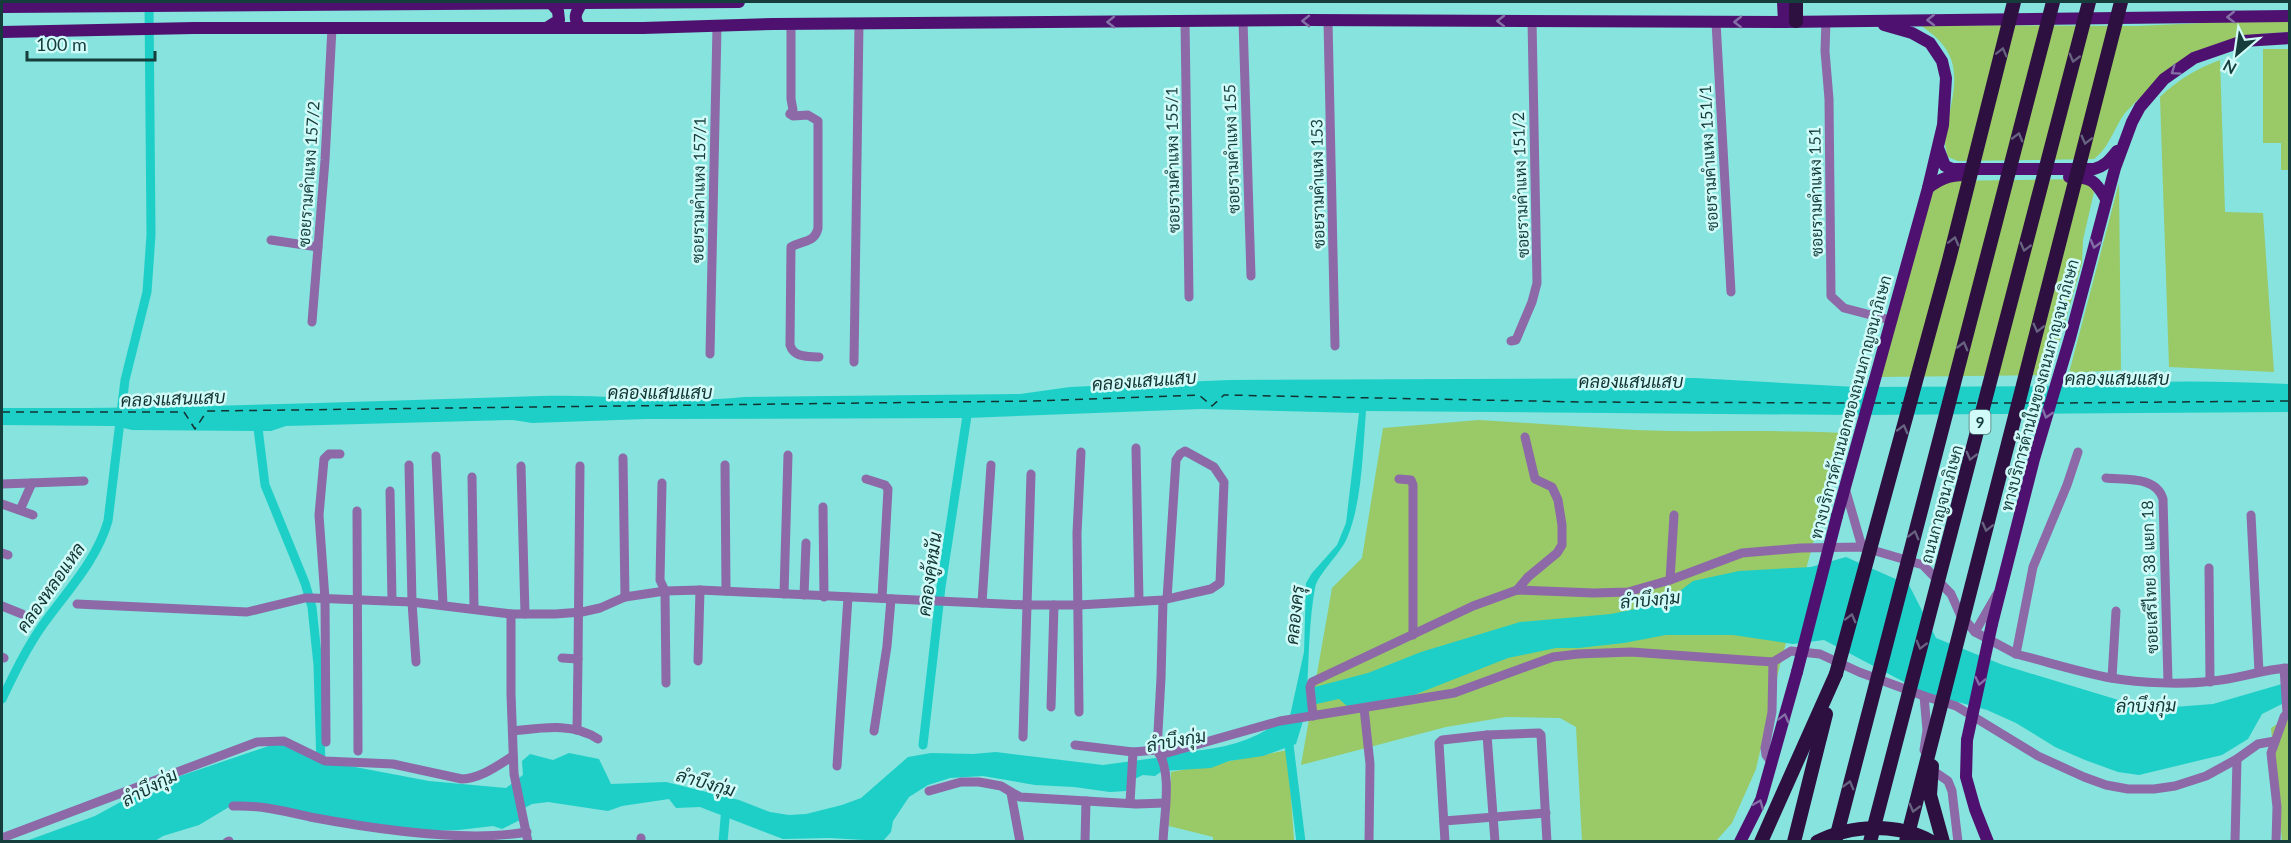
<svg xmlns="http://www.w3.org/2000/svg" width="2291" height="843" viewBox="0 0 2291 843" font-family="Lato,Sarabun,sans-serif">
<style>
.green{fill:#9ac967}
.water{fill:#1ecfc8}
.lines{fill:none;stroke-linecap:round;stroke-linejoin:round}
.canal{stroke:#1ecfc8;stroke-width:9}
.ferry{stroke:#123331;stroke-width:1.5;stroke-dasharray:8 6;stroke-linecap:butt}
.minor{stroke:#8d69a7;stroke-width:9}
.major{stroke:#4f116f;stroke-width:12}
.highway{stroke:#2d103f;stroke-width:14}
.major-bridge{stroke:#4f116f;stroke-width:12}
.highway-bridge{stroke:#2d103f;stroke-width:14}
.oneway{stroke:#836fa6}
.oneway2{stroke:#666280}
.labels{text-anchor:middle;dominant-baseline:central;stroke-width:5;stroke-linejoin:round;paint-order:stroke}
.shield{fill:#d0fbf8;stroke:#4d7674;stroke-width:1.5}
.shield-label{font-size:15px;font-weight:bold;fill:#153d3b}
.street-label{font-size:16px;fill:#153d3b;stroke:#d0fbf8}
.water-label{font-size:18px;font-style:italic;fill:#123331;stroke:#d0fbf8}
</style>
<rect width="100%" height="100%" fill="#86e3dd"/>
<g class="green">
<path d="M2249,21h40l1,11c-61,3 -98,14 -142,58 -8,8 -16,15 -23,23 -11,15 -16,35 -31,46l-136,2 -10,-4c-5,-16 -3,-22 0,-37 10,-44 13,-68 -28,-95l216,1z"/>
<polygon points="2263,49 2289,49 2289,170 2281,170 2281,143 2263,143"/>
<path d="M2220,60l5,152 38,1 11,159 -105,-5 -9,-270c19,-18 36,-28 60,-37z"/>
<polygon points="2083,179 2091,184 2094,192 2083,240 2082,263 2050,375 1878,377 1932,190 1945,181"/>
<polygon points="2119,183 2121,370 2069,373"/>
<path d="M1479,420c52,3 104,7 156,10 70,3 139,-1 208,3l-63,232 -24,104 -24,54 -16,18h-134l-6,-114 -16,-9 -54,-1 -60,10 -145,38 31,-177 30,-30 21,-130z"/>
<polygon points="2289,717 2289,841 2282,841 2271,728"/>
<polygon points="1288,750 1294,841 1213,841 1213,837 1169,826 1171,772"/>
</g>
<path class="water" d="M1695,378l161,9 242,-1c64,-7 127,-4 191,-2v28l-433,3 -490,-4c-3,37 -4,93 -19,127 -6,15 -30,37 -32,50 -6,32 -6,68 -8,101l61,-16 53,-21 99,-30 91,-8 53,-11 29,-22 46,-10 72,-4 35,-10 63,28 27,53 67,27 145,44 65,-5 76,-22v21h-5l-22,11 -14,25 -26,16 -83,20 -21,-3 -33,-12 -30,-13 -39,-24 -29,-13 -62,-17 -101,-53 -31,4 -60,-9h-67l-42,8 -45,5h-23l-48,10 -94,37 -67,11 -8,-7 -27,6 -9,16 -7,23 -33,12 -34,5 -18,7 -49,3 -7,5 -12,-1 -13,6 -4,10 -16,1 -36,-5 -39,-2 -52,-9 -33,2 -22,7 -19,12 -16,24 -2,11 -8,9 -54,-3 -46,1 -83,-32 -24,1 -7,-9 -47,7 -14,5 -60,-9 -16,2 -15,8 3,8 -18,9 -9,-3 -34,4 -44,1 -181,-27 -35,21 -36,11 -8,5h-129l69,-25 53,-29 135,-46 51,22 95,18 77,7 17,-13 -1,-14 8,-7 23,6 16,-7 30,6 12,25 55,-2 73,18 31,12 19,3 17,-1 36,-9 19,-7 47,-41 23,-4 42,1 23,-2 107,13 52,-7 5,2 6,-7c30,-1 64,-5 91,-18 11,-6 22,-13 33,-19l14,-64 2,-69 6,-10 25,-28 9,-22 13,-110 -158,-4 -234,9 -321,1 -114,4 -19,-3 -227,6 -15,5 -139,-1 -17,-4 -113,-1v-17c179,1 359,-7 539,-12 68,-2 136,8 203,1l276,-3 50,-7 159,-7z"/>
<g class="lines">
<g class="canal">
<polyline points="257,420 265,485 305,583 312,607 318,665 321,766"/>
<path d="M2,699c12,-25 24,-50 40,-73 24,-34 54,-64 66,-105l17,-141 22,-88 4,-57 -2,-233"/>
<polyline points="1288,737 1301,842"/>
<polyline points="923,745 941,587 968,409"/>
<polyline points="723,842 726,807"/>
</g>
<g class="ferry">
<polyline points="1873,403 1905,403"/>
<polyline points="1915,403 1944,403"/>
<polyline points="1954,403 1980,403"/>
<polyline points="1990,403 2013,403"/>
<polyline points="2023,403 2046,403"/>
<polyline points="2056,403 2290,401"/>
<polyline points="2,412 184,412 195,429 207,411 1032,401 1199,395 1212,406 1224,395 1582,402 1863,403"/>
</g>
<g class="minor">
<polyline points="1185,21 1189,297"/>
<polyline points="1243,21 1251,276"/>
<polyline points="1328,21 1335,346"/>
<polyline points="1826,21 1825,51 1829,99 1831,296 1844,308 1890,320"/>
<polyline points="1716,22 1731,292"/>
<path d="M790,114l3,2 15,-1 10,6v107c-3,15 -15,12 -27,19l-1,98c4,13 17,11 29,12"/>
<polyline points="790,114 793,110 791,99 791,24"/>
<polyline points="271,240 318,247"/>
<polyline points="312,322 325,160 332,28"/>
<polyline points="1511,341 1516,340 1532,302 1537,283 1532,20"/>
<polyline points="710,354 717,27"/>
<polyline points="854,362 859,24"/>
<polyline points="1136,448 1139,601"/>
<path d="M2078,452l-11,33 -34,82 -17,87c32,8 63,18 95,24 30,5 71,7 101,3 27,-2 51,-12 78,-13"/>
<polyline points="436,456 443,605"/>
<polyline points="623,458 625,597"/>
<polyline points="409,465 412,602 416,662"/>
<polyline points="725,465 726,591"/>
<polyline points="521,466 525,614"/>
<polyline points="472,477 474,608"/>
<path d="M2106,478c20,2 50,-2 57,21l5,183"/>
<polyline points="866,479 885,485 888,489 882,598"/>
<polyline points="1399,479 1411,480 1413,485 1413,635"/>
<polyline points="662,483 660,580 665,591 666,683"/>
<polyline points="2,484 84,481"/>
<polyline points="1845,488 1862,547"/>
<polyline points="390,491 392,601"/>
<polyline points="2,504 33,515"/>
<polyline points="823,507 824,597"/>
<polyline points="20,510 32,483"/>
<polyline points="357,511 358,751"/>
<polyline points="1674,515 1670,580 1742,553 1801,548 1862,547 1923,565 1951,594 1960,614 1975,632 2016,654"/>
<polyline points="2251,515 2259,672"/>
<polyline points="2,553 8,555"/>
<polyline points="2209,568 2210,682"/>
<polyline points="1517,590 1528,577 1557,553 1562,545 1562,525 1558,500 1552,487 1535,479 1525,437"/>
<polyline points="784,594 788,455"/>
<polyline points="804,595 806,543"/>
<path d="M1163,600l-2,78 -4,72c16,22 7,64 6,92"/>
<polyline points="982,603 991,465"/>
<polyline points="77,604 247,612 305,598 312,598 412,602 511,614 555,614 582,612 600,608 625,597 665,591 700,590 1026,605 1079,605 1163,600 1167,599 1211,589 1220,583 1224,482 1214,467 1185,451 1180,454 1176,460 1167,599"/>
<polyline points="2,606 22,614"/>
<polyline points="511,614 511,694 514,774 528,842"/>
<polyline points="1975,632 1997,594"/>
<polyline points="2,657 4,658"/>
<polyline points="562,658 578,659 580,466"/>
<polyline points="698,661 700,590"/>
<polyline points="2112,678 2116,611"/>
<polyline points="1924,696 1927,730 1924,750"/>
<polyline points="1051,707 1054,605"/>
<polyline points="1364,708 1370,764 1369,842"/>
<polyline points="1079,712 1077,533 1081,452"/>
<polyline points="1313,716 1310,687 1312,682 1473,606 1517,590 1594,593 1628,592 1670,580"/>
<polyline points="577,730 578,659"/>
<path d="M513,731c28,-3 60,-9 85,8"/>
<polyline points="874,731 887,646 891,599"/>
<polyline points="1487,735 1495,842"/>
<polyline points="1023,737 1031,474"/>
<polyline points="326,742 325,599 319,515 324,459 329,454 340,454"/>
<polyline points="1075,745 1133,752 1157,750"/>
<polyline points="1160,755 1280,721 1454,693 1553,657 1578,654 1631,652 1773,662 1791,651 1820,654 1859,672 1924,696 1956,706 2038,756 2084,777 2106,785 2128,789 2154,789 2175,786 2206,776 2237,759 2258,744 2275,741"/>
<polyline points="1772,763 1766,755 1765,748 1772,712 1773,662"/>
<polyline points="837,766 848,597"/>
<polyline points="1929,768 1948,781 1952,791 1958,842"/>
<polyline points="929,791 961,782 979,782 1001,786 1020,797 1136,804 1165,803"/>
<polyline points="1011,793 1020,842"/>
<polyline points="1130,803 1133,752"/>
<path d="M233,806c27,-1 51,5 77,11 64,12 155,26 217,15"/>
<polyline points="1444,821 1546,813"/>
<path d="M2,838l255,-96 27,-1 41,20 68,3 69,15c19,-1 35,-13 51,-23"/>
<polyline points="227,842 229,841"/>
<polyline points="641,842 641,838"/>
<polyline points="1085,842 1086,801"/>
<polyline points="1445,842 1439,743 1442,740 1487,735 1539,733 1541,735 1547,842"/>
<polyline points="2235,842 2237,759"/>
<polyline points="2276,842 2277,807 2271,753 2284,717 2287,713 2284,668"/>
</g>
<g class="major">
<polyline points="1783,2 1784,22"/>
<polyline points="2,7 739,2"/>
<polyline points="548,27 559,20 558,11 551,3"/>
<path d="M581,28c-9,-9 -5,-16 1,-25"/>
<polyline points="2,32 194,28 643,28 773,24 1307,20 1784,22 2290,16"/>
<path d="M1938,148l7,18 8,3h141c11,-3 16,-9 23,-18"/>
<path d="M2069,177c22,0 26,3 37,22"/>
<path d="M1928,188c12,-9 21,-13 37,-13"/>
<polyline points="1837,516 1928,188 1943,125 1946,78 1942,61 1930,43 1912,33 1884,25"/>
<polyline points="1992,624 2034,459 2070,338 2115,168 2132,122 2140,107 2164,79 2194,58 2243,41 2290,38"/>
<polyline points="1967,740 1966,777 1975,809 1988,842"/>
<polyline points="1740,842 1761,800 1797,672"/>
</g>
<g class="highway">
<polyline points="1796,2 1796,21"/>
<polyline points="1761,842 1836,674"/>
<polyline points="1794,842 1826,714"/>
<path d="M1817,842c34,-18 81,-19 115,0"/>
</g>
<g class="major-bridge">
<polyline points="1797,672 1837,516"/>
<polyline points="1967,740 1992,624"/>
</g>
<g class="highway-bridge">
<polyline points="1836,674 1949,260 2014,2"/>
<polyline points="1932,766 1930,795 1943,842"/>
<polyline points="1835,842 2053,2"/>
<polyline points="1870,842 2089,2"/>
<polyline points="1906,842 2121,2"/>
</g>
</g>
<defs><path id="oneway-chevron" d="M-2-3.5L2.5 0L-2 3.5" fill="none" stroke-width="1.6" stroke-linecap="round" stroke-linejoin="round" transform="scale(1.5)"/></defs>
<g class="oneway">
<use href="#oneway-chevron" transform="translate(2231 17) rotate(179)"/>
<use href="#oneway-chevron" transform="translate(1931 20) rotate(179)"/>
<use href="#oneway-chevron" transform="translate(1306 21) rotate(180)"/>
<use href="#oneway-chevron" transform="translate(1501 21) rotate(180)"/>
<use href="#oneway-chevron" transform="translate(1111 22) rotate(179)"/>
<use href="#oneway-chevron" transform="translate(1738 22) rotate(180)"/>
<use href="#oneway-chevron" transform="translate(2175 71) rotate(145)"/>
<use href="#oneway-chevron" transform="translate(2095 244) rotate(105)"/>
<use href="#oneway-chevron" transform="translate(2047 414) rotate(107)"/>
<use href="#oneway-chevron" transform="translate(1980 681) rotate(102)"/>
<use href="#oneway-chevron" transform="translate(1784 718) rotate(-75)"/>
<use href="#oneway-chevron" transform="translate(1759 804) rotate(-68)"/>
</g>
<g class="oneway2">
<use href="#oneway-chevron" transform="translate(2002 52) rotate(-76)"/>
<use href="#oneway-chevron" transform="translate(2074 58) rotate(105)"/>
<use href="#oneway-chevron" transform="translate(2018 137) rotate(-75)"/>
<use href="#oneway-chevron" transform="translate(2086 140) rotate(104)"/>
<use href="#oneway-chevron" transform="translate(1954 241) rotate(-76)"/>
<use href="#oneway-chevron" transform="translate(2025 247) rotate(105)"/>
<use href="#oneway-chevron" transform="translate(2038 328) rotate(104)"/>
<use href="#oneway-chevron" transform="translate(1963 346) rotate(-75)"/>
<use href="#oneway-chevron" transform="translate(1903 429) rotate(-75)"/>
<use href="#oneway-chevron" transform="translate(1971 456) rotate(105)"/>
<use href="#oneway-chevron" transform="translate(1987 527) rotate(104)"/>
<use href="#oneway-chevron" transform="translate(1914 535) rotate(-75)"/>
<use href="#oneway-chevron" transform="translate(1851 618) rotate(-75)"/>
<use href="#oneway-chevron" transform="translate(1921 645) rotate(105)"/>
<use href="#oneway-chevron" transform="translate(1849 785) rotate(-75)"/>
<use href="#oneway-chevron" transform="translate(1914 808) rotate(105)"/>
</g>
<g class="labels">
<rect class="shield" x="1969.5" y="410" width="21" height="24" rx="4.5"/>
<g class="shield-label">
<text x="1980" y="422">9</text>
</g>
<g class="street-label">
<text transform="translate(1231 149) rotate(-92)">ซอยรามคำแหง 155</text>
<text transform="translate(1708 158) rotate(-93)">ซอยรามคำแหง 151/1</text>
<text transform="translate(1172 160) rotate(-91)">ซอยรามคำแหง 155/1</text>
<text transform="translate(308 174) rotate(-86)">ซอยรามคำแหง 157/2</text>
<text transform="translate(1317 184) rotate(-91)">ซอยรามคำแหง 153</text>
<text transform="translate(1520 185) rotate(-92)">ซอยรามคำแหง 151/2</text>
<text transform="translate(698 190) rotate(-89)">ซอยรามคำแหง 157/1</text>
<text transform="translate(1815 192) rotate(-91)">ซอยรามคำแหง 151</text>
<text transform="translate(2039 385) rotate(-75)">ทางบริการด้านในของถนนกาญจนาภิเษก</text>
<text transform="translate(1850 407) rotate(-75)">ทางบริการด้านนอกของถนนกาญจนาภิเษก</text>
<text transform="translate(1941 504) rotate(-75)">ถนนกาญจนาภิเษก</text>
<text transform="translate(2149 577) rotate(-92)">ซอยเสรีไทย 38 แยก 18</text>
</g>
<g class="water-label">
<text x="2117" y="378">คลองแสนแสบ</text>
<text transform="translate(1144 380) rotate(-4)">คลองแสนแสบ</text>
<text x="1631" y="381">คลองแสนแสบ</text>
<text x="660" y="392">คลองแสนแสบ</text>
<text transform="translate(173 398) rotate(-2)">คลองแสนแสบ</text>
<text transform="translate(929 574) rotate(-82)">คลองคู้หมัน</text>
<text transform="translate(50 587) rotate(-55)">คลองหลอแหล</text>
<text transform="translate(1650 599) rotate(-5)">ลำบึงกุ่ม</text>
<text transform="translate(1294 615) rotate(-84)">คลองครุ</text>
<text transform="translate(2146 705) rotate(-1)">ลำบึงกุ่ม</text>
<text transform="translate(1176 740) rotate(-10)">ลำบึงกุ่ม</text>
<text transform="translate(706 782) rotate(16)">ลำบึงกุ่ม</text>
<text transform="translate(149 787) rotate(-28)">ลำบึงกุ่ม</text>
</g>
</g>
<rect width="2291" height="843" fill="none" stroke="#153d3b" stroke-width="6"/>
<g transform="translate(2237 54) rotate(209)" stroke="#d0fbf8" stroke-width="4.5" paint-order="stroke">
<path d="M0-4.5L10 22L0 15L-10 22Z" fill="#153d3b"/>
<text y="-9" font-size="16" font-weight="bold" text-anchor="middle" fill="#153d3b">N</text>
</g>
<path d="M27 51v9h128v-9" fill="none" stroke="#153d3b" stroke-width="3"/>
<text x="36" y="51" font-size="18" fill="#153d3b" stroke="#d0fbf8" stroke-width="4.5" paint-order="stroke">100 m</text>
</svg>
